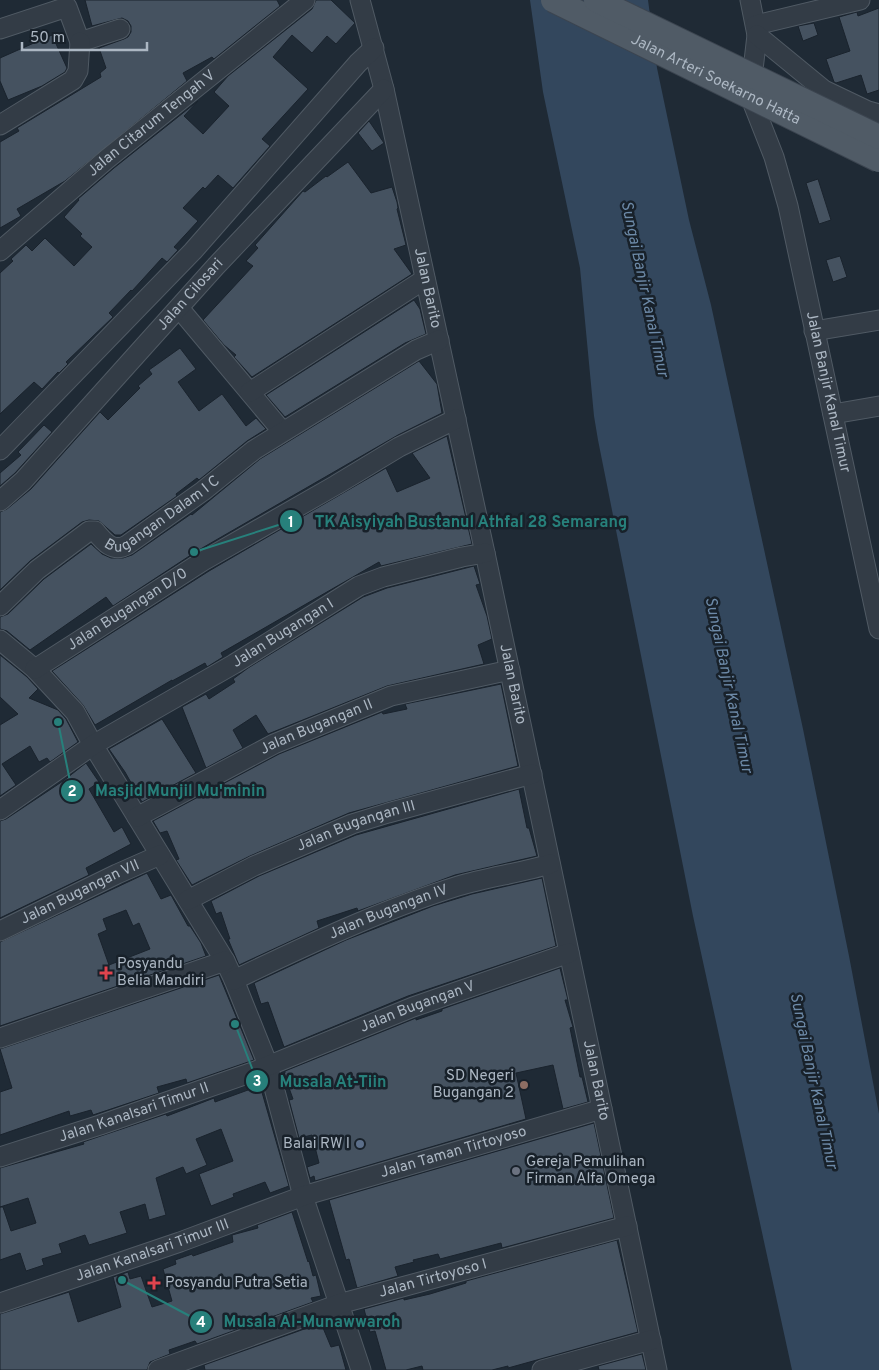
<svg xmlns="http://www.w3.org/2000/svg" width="879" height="1370" viewBox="0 0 879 1370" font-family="Overpass,sans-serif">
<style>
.water{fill:#33475d}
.building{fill:#455260;stroke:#1a232d;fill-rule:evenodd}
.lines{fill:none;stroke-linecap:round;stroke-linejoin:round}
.minor-casing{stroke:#505a64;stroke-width:21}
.minor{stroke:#333c46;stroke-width:19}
.major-bridge-casing{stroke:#3c4550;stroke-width:26;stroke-linecap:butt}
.major-bridge{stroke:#505b66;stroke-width:24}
.health-dot{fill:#e0444e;stroke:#18212a;stroke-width:2}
.education-dot{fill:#8d6e63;stroke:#18212a;stroke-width:2}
.service-dot{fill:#5c6f8a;stroke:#18212a;stroke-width:2}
.worship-dot{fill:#6b7280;stroke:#18212a;stroke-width:2}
.labels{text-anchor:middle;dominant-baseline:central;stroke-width:5;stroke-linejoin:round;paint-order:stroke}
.street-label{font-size:15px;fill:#acb7c3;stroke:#18212a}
.poi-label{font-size:15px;fill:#acb7c3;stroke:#18212a;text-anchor:start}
.water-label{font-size:16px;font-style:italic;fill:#6d8aa8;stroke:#18212a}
.leader{fill:none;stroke:#27807b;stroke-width:2}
.callout-dot{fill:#27807b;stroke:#18212a;stroke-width:2}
.mark-label{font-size:15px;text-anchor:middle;font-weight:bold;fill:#fff}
.callout-label{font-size:16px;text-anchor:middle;font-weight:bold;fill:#27807b;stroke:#18212a;stroke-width:5;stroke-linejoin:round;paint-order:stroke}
</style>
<rect width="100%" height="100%" fill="#1f2a35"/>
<polygon class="water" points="530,0 648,0 657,68 689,220 711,305 803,729 849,956 879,1114 879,1370 792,1370 693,916 598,440 594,416 580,268 543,92"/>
<g class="building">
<polygon points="85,0 277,0 280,6 214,59 212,57 183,73 187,81 65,181 17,209 21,216 0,228 0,142 19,131 17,128 101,77 100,73 106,68 99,48 124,39 128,37 131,32 131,26 128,21 122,18 92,26"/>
<polygon points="316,0 331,0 355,23 336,44 327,36 312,53 292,35 273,57 308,89 262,139 270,146 233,188 218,175 205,189 203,187 183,208 198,221 174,247 178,250 167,262 162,258 132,291 131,290 109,313 113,317 66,362 68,364 59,373 58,372 42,389 34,382 0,414 0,273 13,261 11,259 26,245 32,251 45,238 74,266 92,247 80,236 82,234 64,217 79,200 78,199 114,168 198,101 184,116 203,134 229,106 214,92 228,76 312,9"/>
<polygon points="879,8 879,90 867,94 861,75 836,83 834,82 826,59 850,51 839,17 857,12 858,16"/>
<polygon points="814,23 818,35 803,41 798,26"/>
<polygon points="52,35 67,68 65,72 42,86 8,100 0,81 0,58"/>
<polygon points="369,121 384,143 372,151 358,133"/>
<polygon points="348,162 371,193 392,187 397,202 398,208 397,209 406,245 394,249 412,274 252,377 234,357 236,355 224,345 203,320 253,266 246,261 258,248 255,245 303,191 305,192 326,176 327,177"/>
<polygon points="818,179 831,220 819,224 806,183"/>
<polygon points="840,256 847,277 833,282 826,260"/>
<polygon points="414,300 420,309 426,334 405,343 285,417 266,395"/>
<polygon points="180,348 196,369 178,382 199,411 222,394 246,426 256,418 266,429 247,441 199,480 197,478 176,494 177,496 121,535 115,535 99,521 89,520 82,522 30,561 0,590 0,512 7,509 31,489 100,412 108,420 140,388 138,386 152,374 149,370"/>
<polygon points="419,361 437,384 442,413 398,435 197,551 113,606 106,597 30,650 7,631 0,629 0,617 8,614 44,579 91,544 102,554 111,558 123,558 132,555 191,514 192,515 260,459"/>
<polygon points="44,425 52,432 15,473 0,486 0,473 21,455 18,452"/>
<polygon points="447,436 472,544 381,566 379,562 221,653 223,657 207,667 205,663 172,681 172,680 95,725 83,705 52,671 209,571 386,468 397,492 430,478 412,453"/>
<polygon points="474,566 480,584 476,585 487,616 492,639 478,645 484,664 387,686 268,734 256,715 233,730 243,748 206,768 182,707 206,694 209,699 235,682 233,679 248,668 363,597 387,588"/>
<polygon points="0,655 27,677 38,689 29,698 58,710 66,719 78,742 50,762 47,758 39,762 30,746 2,764 16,785 0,796 0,725 18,714 0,697"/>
<polygon points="501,684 518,766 349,813 250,856 192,885 176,860 179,859 167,831 160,833 153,821 279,754 382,712 383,714 407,709 405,704"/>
<polygon points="162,719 196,773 142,802 125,772 109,749"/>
<polygon points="86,763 99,782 89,789 114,832 122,827 131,844 86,868 89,875 0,918 0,821 6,819 63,781"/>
<polygon points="519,789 527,828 529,828 537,856 455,875 358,911 357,908 317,921 319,928 239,965 228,939 230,939 221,912 216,914 211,901 259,876 356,835"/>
<path d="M147,873l14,26 10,-4 17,31h2l11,17 5,13 -206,70v-84zM126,910l7,16 6,-3 11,26 -41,16 -11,-31 9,-4 -4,-11z"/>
<polygon points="542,878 556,946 408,996 284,1047 268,1002 261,1004 254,983 346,940 433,906 472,894"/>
<polygon points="560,968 568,1000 565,1000 573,1027 570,1028 580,1077 582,1077 588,1102 563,1109 553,1065 516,1073 526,1119 315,1181 314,1176 310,1178 307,1167 319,1163 312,1135 299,1138 289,1100 293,1099 284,1074 285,1073 285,1071 416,1018 416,1020 442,1011 442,1009"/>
<polygon points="219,975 254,1060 187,1083 186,1079 157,1087 159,1093 93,1115 91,1110 70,1116 69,1111 0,1135 0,1092 12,1088 0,1049"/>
<path d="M259,1082l30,104 -19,7 -5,-11 -32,12 1,3 -23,9 -12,-32 34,-13 -12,-32 -25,10 11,26 -21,9 -3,-7 -27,11 10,37 -17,5 -4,-16 -25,8 7,21 -38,12 -4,-10 -26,9 3,9 -20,6 2,6 -18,6 -6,-18 -20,7v-92l84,-24 -1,-2 83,-28 1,2 47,-18 1,4 33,-12 -2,-4zM28,1198l8,25 -25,8 -8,-24h-3z"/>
<polygon points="594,1123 614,1218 502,1248 501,1243 440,1259 438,1254 413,1260 414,1262 395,1267 398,1276 357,1288 349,1259 346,1260 329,1200"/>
<polygon points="292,1212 308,1262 309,1261 313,1276 316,1275 321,1296 311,1298 313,1302 197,1344 195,1341 169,1350 170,1354 150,1362 147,1370 0,1370 0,1314 69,1292 78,1322 121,1307 113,1277 128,1272 130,1279 141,1276 152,1307 172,1301 163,1269 176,1264 175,1260 192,1254 193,1256 233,1242 232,1235 258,1228 257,1225"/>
<polygon points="617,1240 638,1332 508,1368 508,1366 492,1370 423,1370 422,1366 406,1370 386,1370 375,1331 370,1332 364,1309 404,1298 404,1300 430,1294 466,1283 466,1281"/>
<polygon points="321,1323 331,1347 339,1345 346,1370 205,1370 204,1365"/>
<polygon points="642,1354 646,1370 599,1370 598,1366"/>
</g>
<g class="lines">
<g class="minor-casing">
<g id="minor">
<path id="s1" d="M360,0l24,89 101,464 172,817"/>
<path id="s2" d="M750,0l7,35 -7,61 24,61 14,49 91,423"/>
<polyline points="756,25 860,0"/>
<polyline points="0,29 67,7 80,42 120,29"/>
<polyline points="757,35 824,90 868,111 879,114"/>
<polyline points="0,125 73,80 78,71 80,42"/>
<path id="s3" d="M0,251l107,-92 198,-159"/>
<polyline points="179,308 282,431"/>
<polyline points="814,331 879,320"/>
<polyline points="250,392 425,279"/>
<polyline points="833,414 879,406"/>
<polyline points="0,450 193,251 358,63 374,48"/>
<path id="s4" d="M0,501l23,-20 193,-215 168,-177"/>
<path id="s5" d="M0,606l37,-36 52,-39h6c9,11 18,22 32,14l76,-54 51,-41 162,-100 23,-10"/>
<polyline points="0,640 35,669 75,712 93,745 225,961 234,980 268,1065 303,1196 361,1370"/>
<path id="s6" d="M35,669l168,-108 133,-76 63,-38 57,-28"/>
<path id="s7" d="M0,810l93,-65 141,-81 125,-78 24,-9 79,-20 23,-4"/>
<path id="s8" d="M137,817l137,-73 117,-48 119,-26"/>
<path id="s9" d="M188,900l66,-34 98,-42 36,-11 144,-39"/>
<path id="s10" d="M0,931l117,-57 43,-19"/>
<path id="s11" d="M234,980c73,-35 147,-70 224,-94 30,-9 62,-13 92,-22"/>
<polyline points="0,1038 225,961"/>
<path id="s12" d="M0,1157l100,-32 153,-53 160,-65 156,-54"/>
<path id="s13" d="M0,1303l180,-61 123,-46 299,-87"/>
<path id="s14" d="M158,1370l181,-66 288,-78"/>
<polyline points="542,1370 651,1340"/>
</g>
</g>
<use href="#minor" class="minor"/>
<g class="major-bridge-casing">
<g id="major-bridge">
<path id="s15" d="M553,0l326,160"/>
<polyline points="596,0 879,137"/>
</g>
</g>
<use href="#major-bridge" class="major-bridge"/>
</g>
<g class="health-dot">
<path d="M103.5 965.5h5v5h5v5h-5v5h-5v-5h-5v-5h5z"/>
<path d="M151.5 1275.5h5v5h5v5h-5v5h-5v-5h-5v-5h5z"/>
</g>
<circle class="education-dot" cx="524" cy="1085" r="5"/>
<circle class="service-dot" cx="360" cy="1144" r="5"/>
<circle class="worship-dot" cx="516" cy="1171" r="5"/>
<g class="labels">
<g class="street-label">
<text stroke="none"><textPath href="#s15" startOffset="181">Jalan Arteri Soekarno Hatta</textPath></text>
<text stroke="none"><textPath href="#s3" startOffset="198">Jalan Citarum Tengah V</textPath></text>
<text stroke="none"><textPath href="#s1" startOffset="296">Jalan Barito</textPath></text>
<text stroke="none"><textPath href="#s4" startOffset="281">Jalan Cilosari</textPath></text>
<text stroke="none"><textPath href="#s2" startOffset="404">Jalan Banjir Kanal Timur</textPath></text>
<text stroke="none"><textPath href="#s5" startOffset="206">Bugangan Dalam I C</textPath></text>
<text stroke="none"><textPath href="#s6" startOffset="110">Jalan Bugangan D/0</textPath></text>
<text stroke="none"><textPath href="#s7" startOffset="334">Jalan Bugangan I</textPath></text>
<text stroke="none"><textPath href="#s1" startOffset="701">Jalan Barito</textPath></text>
<text stroke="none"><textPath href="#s8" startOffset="201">Jalan Bugangan II</textPath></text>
<text stroke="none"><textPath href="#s9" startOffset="184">Jalan Bugangan III</textPath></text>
<text stroke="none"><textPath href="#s10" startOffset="89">Jalan Bugangan VII</textPath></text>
<text stroke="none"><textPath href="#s11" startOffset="169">Jalan Bugangan IV</textPath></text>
<text stroke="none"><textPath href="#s12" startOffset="444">Jalan Bugangan V</textPath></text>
<text stroke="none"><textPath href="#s1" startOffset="1106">Jalan Barito</textPath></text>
<text stroke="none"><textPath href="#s12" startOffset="141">Jalan Kanalsari Timur II</textPath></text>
<text stroke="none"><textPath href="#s13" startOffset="478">Jalan Taman Tirtoyoso</textPath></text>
<text stroke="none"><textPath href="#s13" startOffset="161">Jalan Kanalsari Timur III</textPath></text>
<text stroke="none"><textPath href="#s14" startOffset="290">Jalan Tirtoyoso I</textPath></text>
</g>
<g class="poi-label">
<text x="117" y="964">Posyandu<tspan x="117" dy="17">Belia Mandiri</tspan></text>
<text x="514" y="1076" text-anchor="end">SD Negeri<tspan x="514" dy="17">Bugangan 2</tspan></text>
<text x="350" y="1144" text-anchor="end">Balai RW I</text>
<text x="526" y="1162">Gereja Pemulihan<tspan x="526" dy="17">Firman Alfa Omega</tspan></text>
<text x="165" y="1283">Posyandu Putra Setia</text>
</g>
<g class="water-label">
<text transform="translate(644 289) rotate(78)">Sungai Banjir Kanal Timur</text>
<text transform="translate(728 685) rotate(78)">Sungai Banjir Kanal Timur</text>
<text transform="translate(813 1081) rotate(78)">Sungai Banjir Kanal Timur</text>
</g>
</g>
<path class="leader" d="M194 552L291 521M58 722L72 791M235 1024L257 1081M122 1280L201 1322"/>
<g class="callout-dot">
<circle cx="194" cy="552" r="5"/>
<circle cx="58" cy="722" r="5"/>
<circle cx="235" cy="1024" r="5"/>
<circle cx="122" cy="1280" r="5"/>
<circle cx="291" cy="521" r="12"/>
<circle cx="72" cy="791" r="12"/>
<circle cx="257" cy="1081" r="12"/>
<circle cx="201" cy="1322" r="12"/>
</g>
<g class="mark-label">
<text x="291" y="527">1</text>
<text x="72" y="796">2</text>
<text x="257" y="1086">3</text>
<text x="201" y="1327">4</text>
</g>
<g class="callout-label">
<text x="471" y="527">TK Aisyiyah Bustanul Athfal 28 Semarang</text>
<text x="180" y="796">Masjid Munjil Mu'minin</text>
<text x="333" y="1087">Musala At-Tiin</text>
<text x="312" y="1327">Musala Al-Munawwaroh</text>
</g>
<path d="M22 42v8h125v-8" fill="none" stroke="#acb7c3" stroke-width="2.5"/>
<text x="30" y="42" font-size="15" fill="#acb7c3" stroke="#18212a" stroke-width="4" paint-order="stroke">50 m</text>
</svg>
